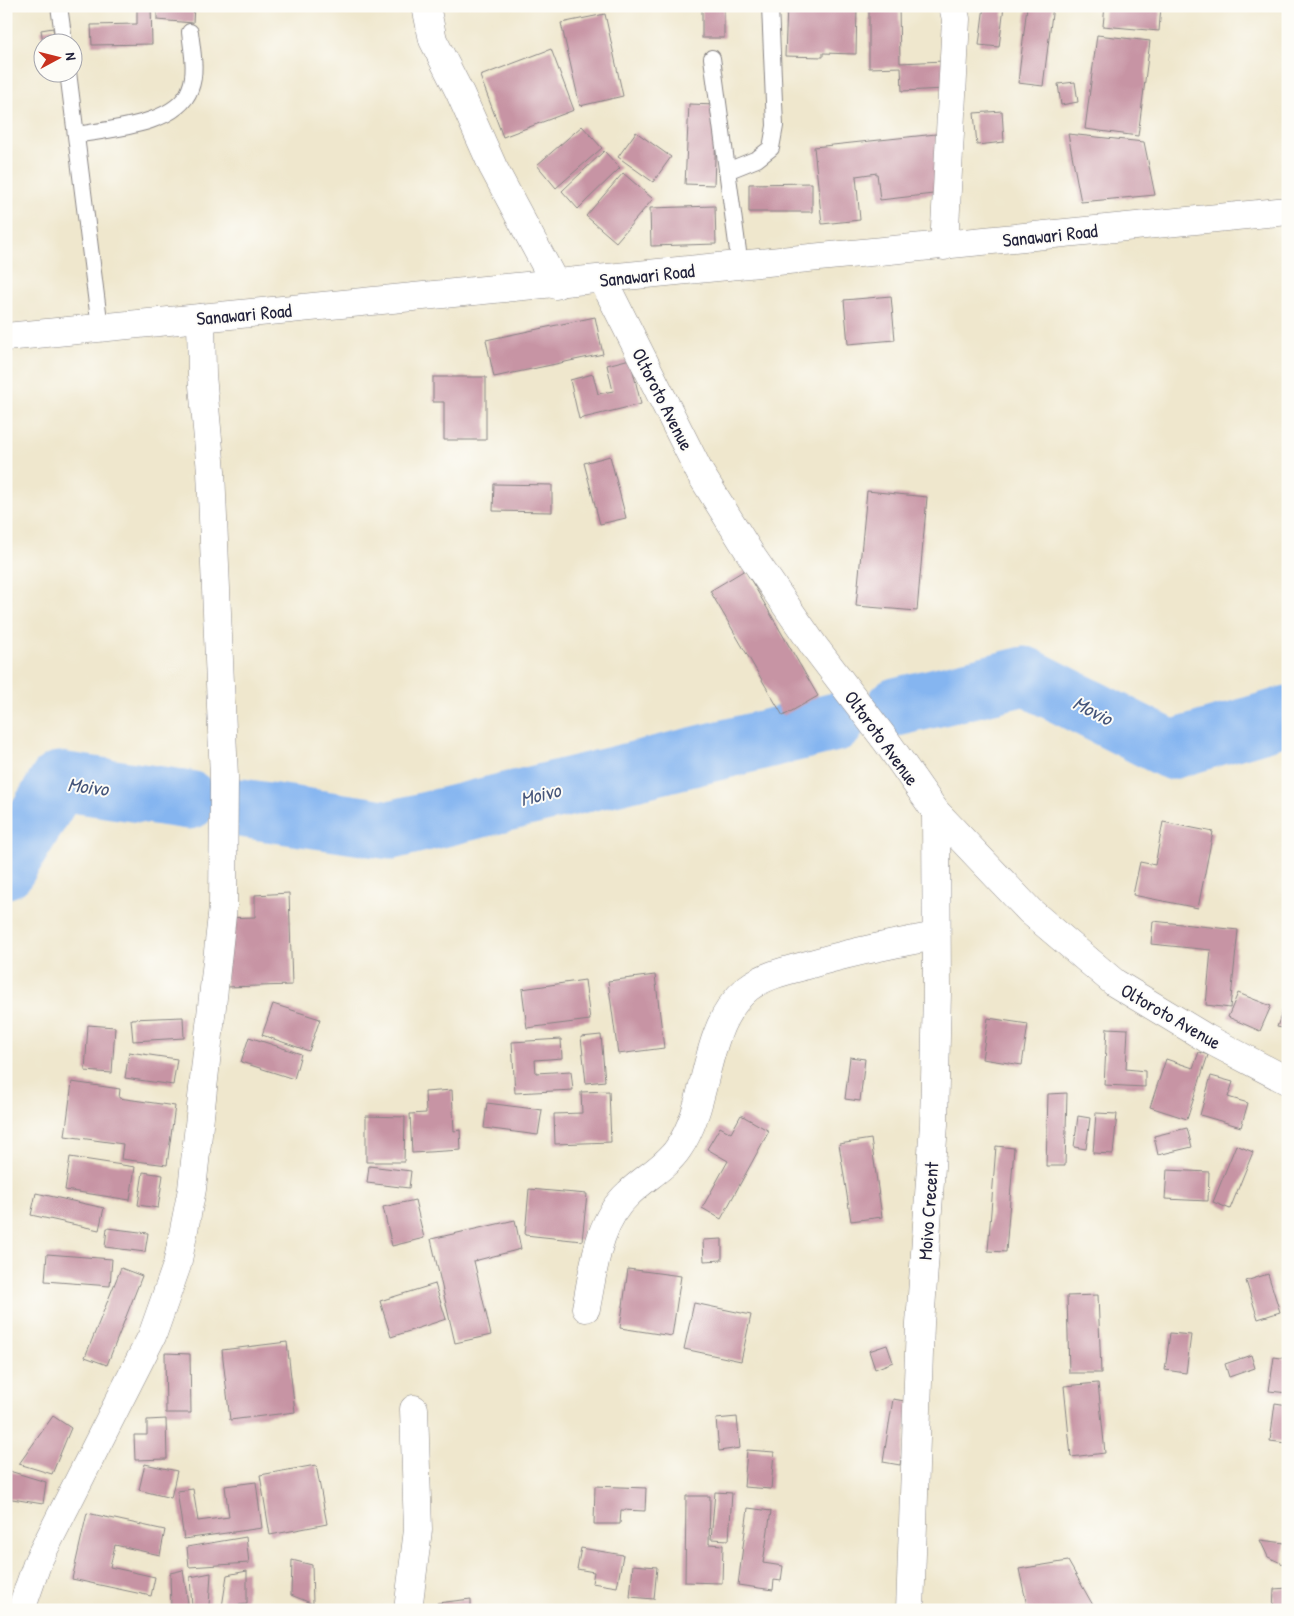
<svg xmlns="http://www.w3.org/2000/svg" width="1294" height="1616" viewBox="0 0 1294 1616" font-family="'Patrick Hand',sans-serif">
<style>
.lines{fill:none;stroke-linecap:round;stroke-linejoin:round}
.river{stroke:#85b5f0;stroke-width:59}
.building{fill:#c794a4}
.service-casing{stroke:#888484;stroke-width:18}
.minor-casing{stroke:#888484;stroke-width:29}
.tertiary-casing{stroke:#888484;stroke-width:29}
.service{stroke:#fff;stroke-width:16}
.minor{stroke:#fff;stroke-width:28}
.tertiary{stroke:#fff;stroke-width:28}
.labels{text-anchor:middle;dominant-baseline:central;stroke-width:4;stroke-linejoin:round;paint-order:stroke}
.street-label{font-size:19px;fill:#22223b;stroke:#fdfcf7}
.water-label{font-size:20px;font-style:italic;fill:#45557a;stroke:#fdfcf7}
</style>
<rect width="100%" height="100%" fill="#fdfcf7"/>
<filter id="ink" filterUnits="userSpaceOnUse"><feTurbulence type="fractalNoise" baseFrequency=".02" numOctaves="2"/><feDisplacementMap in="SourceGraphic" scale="10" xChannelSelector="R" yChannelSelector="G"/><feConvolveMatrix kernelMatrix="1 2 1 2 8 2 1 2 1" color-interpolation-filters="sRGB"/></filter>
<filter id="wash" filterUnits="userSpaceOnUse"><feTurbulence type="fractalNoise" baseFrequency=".0096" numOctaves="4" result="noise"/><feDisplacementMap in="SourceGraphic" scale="20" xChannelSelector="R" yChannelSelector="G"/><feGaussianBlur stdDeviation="1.12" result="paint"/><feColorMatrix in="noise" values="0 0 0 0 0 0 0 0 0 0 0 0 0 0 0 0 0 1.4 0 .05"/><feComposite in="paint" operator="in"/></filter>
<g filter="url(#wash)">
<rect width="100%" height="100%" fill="#efe7cd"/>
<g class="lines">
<g class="river">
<polyline points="896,707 1025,676 1171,750 1288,715"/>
<polyline points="241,808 391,830 836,722"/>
<polyline points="6,869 59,781 189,800"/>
</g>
</g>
<g id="blocks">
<g class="building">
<polygon points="137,6 151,6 152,44 92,45 91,25 137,24"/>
<polygon points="157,6 194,6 193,23 157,20"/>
<rect x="702" y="6" width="22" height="32"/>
<polygon points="787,6 857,6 856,54 823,53 823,57 785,56"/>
<polygon points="869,6 899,6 900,63 944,61 945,89 902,91 901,67 869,68"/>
<polygon points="984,6 1004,6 999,47 979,45"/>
<polygon points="1027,6 1053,6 1043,86 1018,83"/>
<polygon points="1105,6 1161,6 1159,31 1103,26"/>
<polygon points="605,14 623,96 580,106 561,23"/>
<polygon points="53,28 55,42 43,42 41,30"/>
<polygon points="1097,35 1150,41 1138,136 1085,129"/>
<polygon points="551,49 574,110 503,137 480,76"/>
<polygon points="1075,82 1078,102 1061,105 1058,84"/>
<polygon points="689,104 717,105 714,185 685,184"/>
<polygon points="1002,111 1004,142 977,145 974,113"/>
<polygon points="582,126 602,148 556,188 537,165"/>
<polygon points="636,132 671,157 653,182 618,157"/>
<polygon points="936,134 942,193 880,200 877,173 856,176 860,220 822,224 814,147"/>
<polygon points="1068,134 1144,142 1155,195 1081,202"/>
<polygon points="604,151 620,168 578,209 562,191"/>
<polygon points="623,173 653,199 616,242 586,216"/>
<polygon points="812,183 812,212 749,212 749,184"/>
<polygon points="715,206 716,244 651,246 650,208"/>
<polygon points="891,296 895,340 848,344 844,300"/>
<polygon points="595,317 603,354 494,377 486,340"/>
<polygon points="630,359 641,404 579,419 570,380 593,374 598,394 613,391 607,365"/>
<polygon points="433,377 486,377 486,440 444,440 444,402 433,402"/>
<polygon points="610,456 626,518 600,524 584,463"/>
<polygon points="494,484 552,485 552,512 493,511"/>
<polygon points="867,491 927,497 917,611 856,606"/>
<polygon points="745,570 818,696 783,716 710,591"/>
<polygon points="1163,822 1213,832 1198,908 1133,895 1140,862 1155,865"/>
<polygon points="289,893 292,985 226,987 224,918 255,917 255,895"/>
<polygon points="1153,921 1238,930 1230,1008 1206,1005 1211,950 1151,944"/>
<polygon points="655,975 664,1048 618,1054 608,981"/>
<polygon points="585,980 590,1020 527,1028 522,989"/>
<polygon points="1238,993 1271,1006 1260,1031 1228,1017"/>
<polygon points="1288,995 1288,1029 1277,1027"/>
<polygon points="273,1004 320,1019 309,1051 262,1035"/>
<polygon points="183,1017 184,1038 133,1041 131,1019"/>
<polygon points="988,1018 1028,1024 1022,1065 982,1059"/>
<polygon points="88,1025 115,1027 112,1073 85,1071"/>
<polygon points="1107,1028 1128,1029 1126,1069 1145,1071 1145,1087 1104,1085"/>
<polygon points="601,1035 605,1081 586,1083 581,1037"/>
<polygon points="249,1037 301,1054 294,1079 241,1062"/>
<polygon points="561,1039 562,1058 535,1060 536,1073 571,1071 573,1090 515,1093 512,1042"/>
<polygon points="129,1052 177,1059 173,1085 125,1078"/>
<polygon points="1199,1052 1208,1055 1187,1119 1150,1107 1166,1059 1193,1068"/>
<polygon points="850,1057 865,1059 860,1101 845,1099"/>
<polygon points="1211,1076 1233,1082 1228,1097 1248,1103 1241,1127 1200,1115"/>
<polygon points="72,1082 120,1089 119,1098 175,1106 167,1165 121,1159 123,1144 65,1136"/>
<polygon points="452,1090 454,1131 460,1130 461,1150 412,1153 410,1114 426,1113 425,1092"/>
<polygon points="609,1091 611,1142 555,1144 554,1114 582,1113 581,1092"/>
<polygon points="1067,1093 1065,1166 1046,1166 1048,1094"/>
<polygon points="487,1103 542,1110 538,1135 484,1128"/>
<polygon points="1096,1113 1117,1114 1113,1154 1093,1153"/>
<polygon points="741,1115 769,1131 721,1219 702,1208 728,1161 707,1149 720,1127 731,1133"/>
<polygon points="366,1116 405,1117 404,1162 366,1162"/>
<polygon points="1078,1116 1090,1118 1086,1149 1074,1147"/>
<polygon points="1187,1128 1192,1147 1158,1155 1154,1136"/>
<polygon points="871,1139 882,1217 851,1221 839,1144"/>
<polygon points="1236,1145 1253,1152 1230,1209 1213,1202"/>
<polygon points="996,1146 1014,1148 1006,1252 988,1251"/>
<polygon points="70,1157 135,1167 130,1200 65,1190"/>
<polygon points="369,1166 411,1171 409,1188 367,1183"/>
<polygon points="1167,1170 1209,1172 1208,1201 1165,1199"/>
<polygon points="143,1172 163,1175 158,1208 138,1205"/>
<polygon points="529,1189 587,1194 582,1241 525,1235"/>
<polygon points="36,1193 104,1208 99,1230 31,1215"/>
<polygon points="415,1200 424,1238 392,1246 383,1207"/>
<polygon points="515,1220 521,1249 474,1261 491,1335 455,1343 431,1239"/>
<polygon points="107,1228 148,1233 145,1252 105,1247"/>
<polygon points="722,1239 722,1260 704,1261 703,1240"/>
<polygon points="47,1254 112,1259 110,1286 45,1281"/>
<polygon points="121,1268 142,1276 107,1365 85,1357"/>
<polygon points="628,1269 681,1276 672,1336 620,1328"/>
<polygon points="1268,1274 1280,1312 1258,1319 1246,1281"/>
<polygon points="435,1284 446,1319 391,1337 380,1301"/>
<polygon points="1098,1295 1101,1373 1069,1373 1067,1296"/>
<polygon points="694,1303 751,1315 741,1361 684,1349"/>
<polygon points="1170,1333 1191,1335 1186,1373 1165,1370"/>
<polygon points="287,1342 295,1412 230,1420 222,1350"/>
<polygon points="887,1345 893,1362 875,1369 869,1351"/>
<polygon points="165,1353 190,1354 191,1413 166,1413"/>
<polygon points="1251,1355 1255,1368 1229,1377 1225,1364"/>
<polygon points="1274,1357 1288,1359 1288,1393 1269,1391"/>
<polygon points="1098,1383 1105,1453 1071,1457 1064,1386"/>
<polygon points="893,1399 910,1402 900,1465 883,1462"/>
<polygon points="1275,1403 1288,1405 1286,1443 1270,1441"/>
<polygon points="53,1416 71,1428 52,1474 19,1464"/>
<polygon points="737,1417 740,1448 719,1451 716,1419"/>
<polygon points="166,1419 167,1459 135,1460 134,1435 147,1435 147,1420"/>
<polygon points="747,1450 774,1452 771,1489 744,1487"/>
<polygon points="145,1464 177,1471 171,1498 139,1490"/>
<polygon points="316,1465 327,1524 270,1535 260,1475"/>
<polygon points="6,1470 46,1482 43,1504 6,1498"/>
<polygon points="256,1482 262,1528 184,1539 177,1491 193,1489 198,1521 229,1517 225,1486"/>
<polygon points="595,1486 646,1488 645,1511 621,1510 620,1524 594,1524"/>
<polygon points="715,1492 732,1493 729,1540 711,1539"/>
<polygon points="686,1496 710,1496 709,1544 723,1545 722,1583 685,1582"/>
<polygon points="748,1508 771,1511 763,1563 783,1566 781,1581 774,1580 773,1590 738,1585"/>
<polygon points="87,1513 165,1530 160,1555 115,1545 110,1567 155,1577 151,1596 72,1579"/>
<polygon points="246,1537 249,1563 189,1567 187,1547"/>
<polygon points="1260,1540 1285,1543 1283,1564 1268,1557"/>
<polygon points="581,1548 623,1555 617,1587 592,1583 594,1572 577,1569"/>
<polygon points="292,1560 312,1565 313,1604 291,1595"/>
<polygon points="1068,1561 1094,1607 1087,1610 1028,1610 1019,1569"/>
<polygon points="633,1565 657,1567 654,1599 630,1597"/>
<polygon points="183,1570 189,1610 171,1610 170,1573"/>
<polygon points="247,1571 247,1604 222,1607 227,1575"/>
<polygon points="211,1573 209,1606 192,1608 190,1577"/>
<polygon points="1288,1588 1288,1610 1273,1610 1274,1589"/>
<polygon points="471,1599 471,1610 438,1610 437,1603"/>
</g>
</g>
</g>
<g filter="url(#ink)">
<use href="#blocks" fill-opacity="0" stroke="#888484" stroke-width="1"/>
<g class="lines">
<g class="service-casing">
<g id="service">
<polyline points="59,6 64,42"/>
<polyline points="712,58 740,266"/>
<polyline points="68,72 100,328"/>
<path d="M77,135c32,-6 100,-10 113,-46 7,-17 2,-39 0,-57"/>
<polyline points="727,171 757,159 771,148 775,126 770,6"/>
</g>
</g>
<g class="minor-casing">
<g id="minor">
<polyline points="426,6 433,40 460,93 493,167 556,285"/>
<polyline points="944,246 956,19 953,6"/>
<polyline points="603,280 700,473 753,558 814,646 887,742 936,812 1030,911 1115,983 1206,1038 1288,1081"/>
<path d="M586,1308c8,-39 11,-86 42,-114 16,-16 38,-27 50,-45 23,-33 25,-77 39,-114 6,-17 17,-35 31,-47 16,-12 37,-17 56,-22 43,-13 87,-22 132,-30"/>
<polyline points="21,1610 38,1561 152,1336 177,1265 192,1189 223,906 224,777 211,471 202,375 201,318"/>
<polyline points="408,1610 418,1530 414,1409"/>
<polyline points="910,1610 920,1324 934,1124 937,992 936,812"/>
</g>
</g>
<g class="tertiary-casing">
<polyline id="tertiary" points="6,337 1288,211"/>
</g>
<use href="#service" class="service"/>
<use href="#minor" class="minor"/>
<use href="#tertiary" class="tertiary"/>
</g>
</g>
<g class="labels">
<g class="street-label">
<text transform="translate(1050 235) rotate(-6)">Sanawari Road</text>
<text transform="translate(647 275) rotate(-6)">Sanawari Road</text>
<text transform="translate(244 314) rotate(-5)">Sanawari Road</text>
<text transform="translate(663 399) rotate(63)">Oltoroto Avenue</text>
<text transform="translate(882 738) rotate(54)">Oltoroto Avenue</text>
<text transform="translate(1171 1016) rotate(30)">Oltoroto Avenue</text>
<text transform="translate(928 1211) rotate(-86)">Moivo Crecent</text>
</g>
<g class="water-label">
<text transform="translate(1093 710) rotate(27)">Movio</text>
<text transform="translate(88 786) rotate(7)">Moivo</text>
<text transform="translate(540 794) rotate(-14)">Moivo</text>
</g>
</g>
<rect width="1294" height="1616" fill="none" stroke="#fdfcf7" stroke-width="25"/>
<g transform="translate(58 58) rotate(83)"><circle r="24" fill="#fdfcf7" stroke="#a5a5ac"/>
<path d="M0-4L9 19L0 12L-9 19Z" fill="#c8321e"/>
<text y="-8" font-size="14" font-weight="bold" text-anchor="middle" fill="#22223b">N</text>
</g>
</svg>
